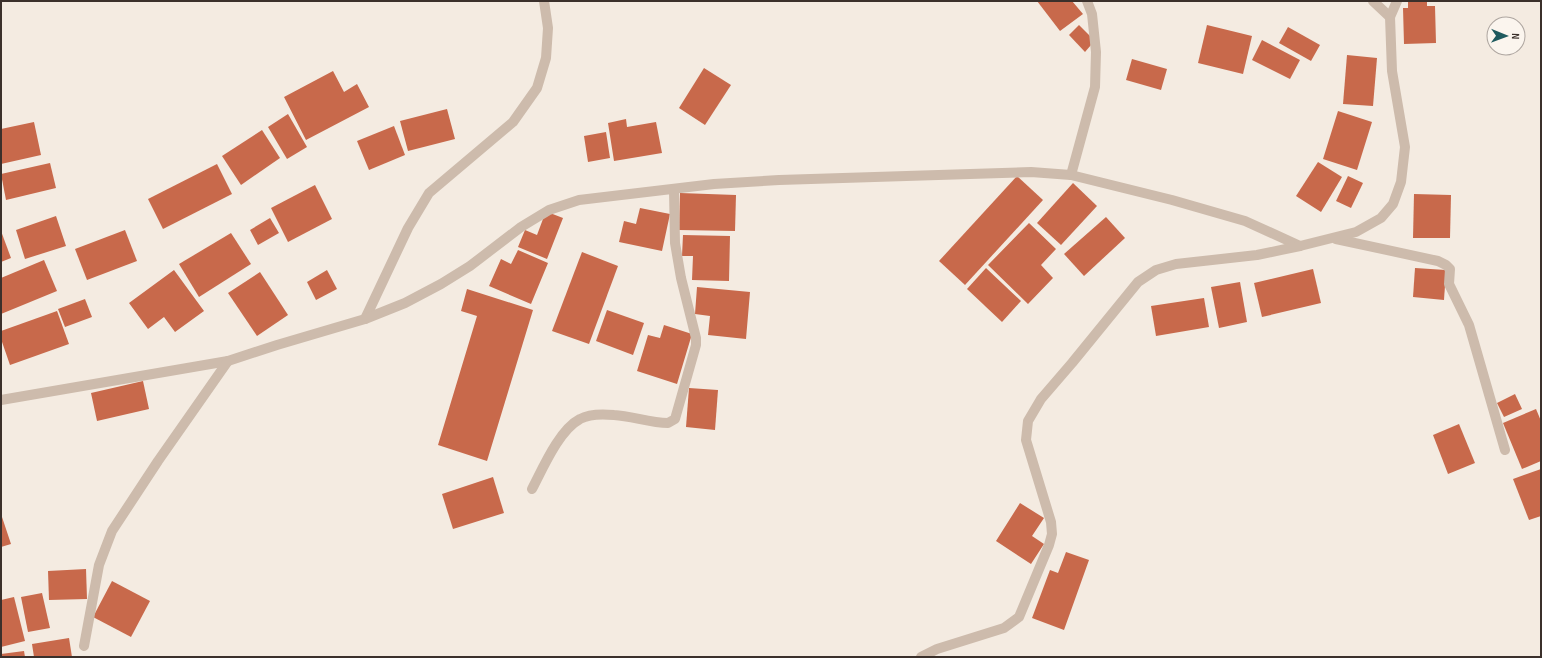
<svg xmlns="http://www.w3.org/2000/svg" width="1542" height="658" viewBox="0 0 1542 658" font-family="'Sofia Sans Condensed',sans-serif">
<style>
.building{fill:#c8694b}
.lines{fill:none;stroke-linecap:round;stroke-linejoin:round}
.minor{stroke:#cdbbac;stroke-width:10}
</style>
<rect width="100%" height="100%" fill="#f4ebe1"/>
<g class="building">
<polygon points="1037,1 1072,1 1083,14 1060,31"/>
<polygon points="1408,1 1427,1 1427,6 1435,6 1436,43 1404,44 1403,8 1408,8"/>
<polygon points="1079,25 1090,36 1091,45 1085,52 1069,35"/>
<polygon points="1207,25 1252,36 1243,74 1198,63"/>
<polygon points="1288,27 1320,45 1311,61 1279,43"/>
<polygon points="1262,40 1300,60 1290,79 1252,60"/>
<polygon points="1347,55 1377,58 1373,106 1343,104"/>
<polygon points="1132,59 1167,69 1161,90 1126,80"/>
<polygon points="704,68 731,85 705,125 679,108"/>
<polygon points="333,71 344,92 357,84 369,107 306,140 284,97"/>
<polygon points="447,109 455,139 408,151 400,121"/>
<polygon points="1338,111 1372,122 1357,170 1323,159"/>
<polygon points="288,114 307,147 287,159 268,127"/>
<polygon points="626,119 627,127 656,122 662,153 614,161 608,123"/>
<polygon points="34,122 41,155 1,164 1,129"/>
<polygon points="394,126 405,155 369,170 357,141"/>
<polygon points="262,130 280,158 241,185 222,156"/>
<polygon points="606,132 610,158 588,162 584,136"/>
<polygon points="1318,162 1342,177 1321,212 1296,196"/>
<polygon points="50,163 56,188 6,200 1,174"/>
<polygon points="217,164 232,194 163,229 148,199"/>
<polygon points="1017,176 1043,200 965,285 939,261"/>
<polygon points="1348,176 1363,183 1351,208 1336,201"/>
<polygon points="1073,183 1097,206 1061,245 1037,223"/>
<polygon points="315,185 332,219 288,242 271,208"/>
<polygon points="680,193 736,195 735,231 679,230"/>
<polygon points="1414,194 1451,195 1450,238 1413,238"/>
<polygon points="640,208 670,214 662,251 619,242 624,221 636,224"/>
<polygon points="550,213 563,218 547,259 518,247 525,230 537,235 543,219"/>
<polygon points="56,216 66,246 25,259 16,230"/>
<polygon points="1106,217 1125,238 1084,276 1064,254"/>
<polygon points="270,218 279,233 258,245 250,230"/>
<polygon points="1029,223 1056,249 1041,265 1053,278 1028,304 988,265"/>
<polygon points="125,230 137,261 87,280 75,249"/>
<polygon points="1,231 11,258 1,262"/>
<polygon points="231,233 251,264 199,297 179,264"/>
<polygon points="683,235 730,236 729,281 692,280 693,256 682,256"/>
<polygon points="518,250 548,263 531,304 489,286 501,259 511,264"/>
<polygon points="582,252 618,266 589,344 552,331"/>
<polygon points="44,260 57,291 1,314 1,278"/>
<polygon points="986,268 1021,301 1002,322 967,289"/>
<polygon points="1415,268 1446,270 1444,300 1413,297"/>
<polygon points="1313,269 1321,303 1262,317 1254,283"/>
<polygon points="174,270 204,311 175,332 164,317 148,329 129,303"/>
<polygon points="327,270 337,289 316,300 307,282"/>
<polygon points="260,272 288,315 257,336 228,293"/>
<polygon points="1240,282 1247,322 1219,328 1211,287"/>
<polygon points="697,287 750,292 746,339 708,335 710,316 695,314"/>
<polygon points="467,289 533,310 487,461 438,445 477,316 461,311"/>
<polygon points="1204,298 1209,327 1156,336 1151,306"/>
<polygon points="85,299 92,317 65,327 58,309"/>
<polygon points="607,310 644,323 633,355 596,341"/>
<polygon points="57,311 69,344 10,365 1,339 1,331"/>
<polygon points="664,325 692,334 677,384 637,371 648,335 660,338"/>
<polygon points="143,381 149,409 97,421 91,393"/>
<polygon points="689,388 718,390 715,430 686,427"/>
<polygon points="1515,394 1522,409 1504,417 1497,403"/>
<polygon points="1536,409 1541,421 1541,461 1522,469 1503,423"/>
<polygon points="1459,424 1475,463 1448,474 1433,435"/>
<polygon points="1541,469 1541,516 1529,520 1513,479"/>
<polygon points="493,477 504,513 453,529 442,494"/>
<polygon points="1020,503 1044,518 1032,536 1044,544 1031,564 996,541"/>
<polygon points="1,514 11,544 1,547"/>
<polygon points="1066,552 1089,560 1064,630 1032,618 1050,570 1058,573"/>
<polygon points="86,569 87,599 49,600 48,571"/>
<polygon points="112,581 150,601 131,637 93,617"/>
<polygon points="42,593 50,628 28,632 21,597"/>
<polygon points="14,597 25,641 1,647 1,600"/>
<polygon points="69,638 72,657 34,657 32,644"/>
<polygon points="24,651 25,657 1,657 1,654"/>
</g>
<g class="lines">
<g class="minor">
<polyline points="1390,17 1397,1"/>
<polyline points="1071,175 1095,87 1096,52 1092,14 1087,1"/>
<polyline points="1336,239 1438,261 1446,265 1450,269 1449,284 1469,325 1505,450"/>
<polyline points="365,319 408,228 429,193 513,122 537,88 546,58 548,28 544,1"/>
<polyline points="1,400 228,361 277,345 365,319 405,303 441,284 470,266 521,227 549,210 579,200 714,184 779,180 1031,172 1071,175 1172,200 1245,221 1300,246"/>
<path d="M532,489c11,-21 27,-59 48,-70 9,-5 24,-5 34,-4 18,1 36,8 54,8l7,-4 21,-74v-7l-15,-60 -6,-35 -1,-53"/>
<polyline points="84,646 99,565 112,531 158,461 228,361"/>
<polyline points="921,657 937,649 1004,628 1019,617 1049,545 1052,534 1051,522 1026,440 1028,421 1041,399 1072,363 1138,282 1156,270 1176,264 1257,255 1300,246 1356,232 1381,218 1393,204 1401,182 1405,147 1392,71 1390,17 1373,1"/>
</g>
</g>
<rect width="1542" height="658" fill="none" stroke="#3b302b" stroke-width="4"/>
<g transform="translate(1506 36) rotate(91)"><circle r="19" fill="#fbf5ee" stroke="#aea6a0"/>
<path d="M0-3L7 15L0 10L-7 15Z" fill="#1f5a5e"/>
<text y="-6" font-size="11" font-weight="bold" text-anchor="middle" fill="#3b302b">N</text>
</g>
</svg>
